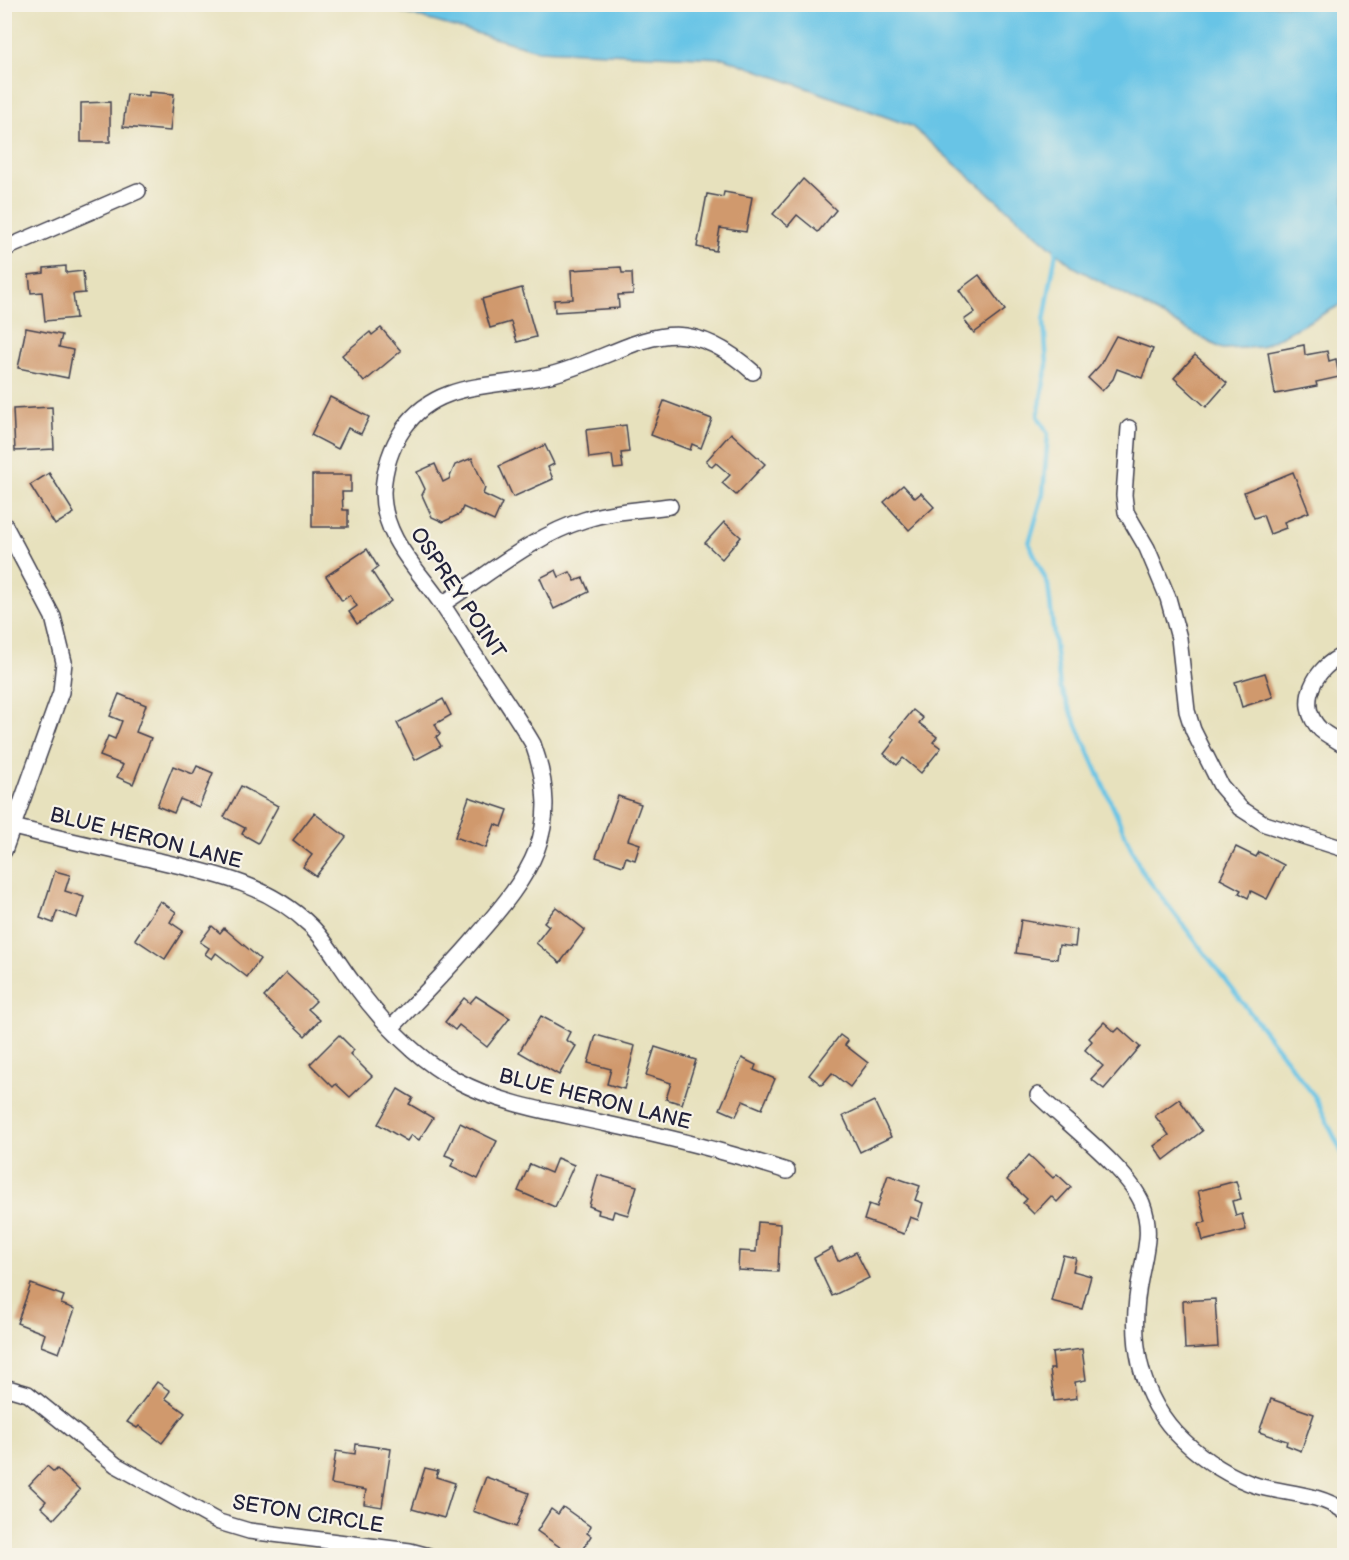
<svg xmlns="http://www.w3.org/2000/svg" width="1349" height="1560" viewBox="0 0 1349 1560" font-family="'Balsamiq Sans',sans-serif">
<style>
.water{fill:#68c4e6;stroke:#457390;stroke-width:1.5}
.lines{fill:none;stroke-linecap:round;stroke-linejoin:round}
.stream{stroke:#68c4e6;stroke-width:4.5}
.building{fill:#d0996d}
.minor-casing{stroke:#403f4e;stroke-width:18}
.minor{stroke:#fff;stroke-width:15}
.labels{text-anchor:middle;dominant-baseline:central;stroke-width:4.5;stroke-linejoin:round;paint-order:stroke}
.street-label{font-size:21px;fill:#22223b;stroke:#f7f3e8}
</style>
<rect width="100%" height="100%" fill="#f7f3e8"/>
<filter id="ink" filterUnits="userSpaceOnUse"><feTurbulence type="fractalNoise" baseFrequency=".0167" numOctaves="2"/><feDisplacementMap in="SourceGraphic" scale="12" xChannelSelector="R" yChannelSelector="G"/><feConvolveMatrix kernelMatrix="1 2 1 2 8 2 1 2 1" color-interpolation-filters="sRGB"/></filter>
<filter id="wash" filterUnits="userSpaceOnUse"><feTurbulence type="fractalNoise" baseFrequency=".008" numOctaves="4" result="noise"/><feDisplacementMap in="SourceGraphic" scale="24" xChannelSelector="R" yChannelSelector="G"/><feGaussianBlur stdDeviation="1.35" result="paint"/><feColorMatrix in="noise" values="0 0 0 0 0 0 0 0 0 0 0 0 0 0 0 0 0 1.4 0 .05"/><feComposite in="paint" operator="in"/></filter>
<g filter="url(#wash)">
<rect width="100%" height="100%" fill="#e7e1bd"/>
<polygon class="water" points="375,5 1344,5 1344,303 1261,347 1222,349 1074,267 911,126 724,58 537,50"/>
<g class="lines">
<polyline class="stream" points="1057,246 1044,321 1047,365 1038,416 1048,434 1043,494 1029,543 1048,585 1060,687 1141,870 1315,1097 1344,1157"/>
</g>
<g id="blocks">
<g class="building">
<polygon points="149,92 174,94 170,131 123,127 127,94 149,96"/>
<polygon points="110,102 110,142 81,142 81,103"/>
<polygon points="803,179 836,210 818,232 797,215 788,226 773,214"/>
<polygon points="724,192 752,197 746,232 720,228 716,251 697,247 707,194 723,197"/>
<polygon points="66,266 66,273 83,271 85,293 73,294 76,318 45,321 42,292 31,293 29,275 44,273 44,268"/>
<polygon points="621,267 622,273 632,273 633,294 618,295 619,308 555,312 554,300 573,299 571,270"/>
<polygon points="979,275 1005,310 974,333 964,320 975,312 959,290"/>
<polygon points="522,288 536,337 517,342 511,322 490,328 482,299"/>
<polygon points="26,328 62,335 59,347 73,350 68,378 18,368"/>
<polygon points="381,328 401,351 364,382 342,355 370,332 372,335"/>
<polygon points="1116,336 1153,349 1142,378 1117,369 1113,379 1102,391 1088,378 1100,365"/>
<polygon points="1304,345 1305,355 1327,351 1329,361 1336,359 1339,377 1316,382 1317,386 1275,394 1268,352"/>
<polygon points="1195,355 1227,383 1206,407 1174,378"/>
<polygon points="330,397 369,417 361,434 348,428 338,449 311,435"/>
<polygon points="664,401 712,419 701,448 692,444 690,450 651,435"/>
<polygon points="52,407 54,449 15,451 13,409"/>
<polygon points="626,425 629,452 621,453 623,468 614,469 612,455 589,458 586,430"/>
<polygon points="731,433 765,464 736,495 722,483 730,475 716,463 712,467 706,461"/>
<polygon points="545,445 554,464 548,467 553,479 513,497 499,466"/>
<polygon points="472,458 485,488 483,494 502,503 494,521 463,507 460,514 443,522 432,517 422,495 425,489 417,472 435,464 443,482 449,479 455,465"/>
<polygon points="1293,472 1309,512 1284,522 1286,528 1270,534 1263,515 1254,518 1244,492"/>
<polygon points="49,473 74,513 55,525 30,485"/>
<polygon points="312,475 351,475 351,492 342,492 343,510 348,510 348,527 312,527"/>
<polygon points="903,485 915,498 921,493 934,507 909,530 884,502"/>
<polygon points="724,522 741,537 722,559 705,543"/>
<polygon points="367,549 378,567 372,572 391,601 357,624 349,612 357,606 350,595 342,601 326,576"/>
<polygon points="556,570 559,577 570,572 575,581 583,578 589,592 554,609 540,578"/>
<polygon points="1265,673 1273,697 1242,707 1235,682"/>
<polygon points="119,694 146,705 136,732 151,738 133,784 117,777 123,765 100,756 108,736 115,739 122,721 110,716"/>
<polygon points="443,699 451,715 435,724 440,734 436,737 441,746 415,760 397,723"/>
<polygon points="913,710 923,718 919,723 937,737 933,742 941,748 921,773 903,758 897,765 884,754 895,740 891,737"/>
<polygon points="173,766 193,774 197,766 213,773 199,807 180,799 174,813 157,806"/>
<polygon points="241,786 278,806 258,843 242,834 245,828 224,817"/>
<polygon points="618,796 641,804 628,840 640,844 635,860 626,857 623,866 596,857"/>
<polygon points="469,797 508,810 502,827 495,824 486,848 455,837"/>
<polygon points="314,813 346,837 316,876 303,867 312,855 293,840"/>
<polygon points="1236,847 1256,857 1259,852 1284,865 1267,899 1251,891 1248,898 1239,893 1241,890 1220,879"/>
<polygon points="55,871 70,875 65,891 84,897 77,918 57,911 53,923 40,918"/>
<polygon points="160,901 176,912 170,922 183,931 165,959 135,939"/>
<polygon points="556,907 585,930 560,963 536,943 549,926 544,922"/>
<polygon points="1021,920 1077,930 1075,947 1059,945 1057,959 1016,953"/>
<polygon points="212,926 220,933 224,928 260,959 247,977 216,953 212,959 205,954 209,948 200,942"/>
<polygon points="286,973 316,1001 308,1009 320,1020 305,1036 264,997"/>
<polygon points="476,996 510,1018 487,1047 459,1025 455,1030 445,1022 464,998 470,1003"/>
<polygon points="541,1016 570,1032 566,1040 576,1046 559,1075 519,1052"/>
<polygon points="1104,1022 1115,1032 1119,1028 1140,1047 1104,1089 1091,1079 1103,1066 1085,1050 1092,1041 1089,1038"/>
<polygon points="339,1035 354,1050 350,1054 372,1076 350,1097 336,1084 333,1087 310,1064"/>
<polygon points="596,1035 635,1046 624,1089 607,1084 611,1069 588,1063"/>
<polygon points="840,1035 848,1041 845,1045 868,1063 850,1087 832,1073 822,1085 809,1075"/>
<polygon points="655,1047 696,1060 682,1104 666,1099 671,1083 646,1075"/>
<polygon points="742,1058 756,1065 754,1070 775,1079 762,1109 743,1101 736,1116 720,1109"/>
<polygon points="398,1089 413,1098 409,1104 433,1118 419,1140 411,1135 407,1141 378,1124"/>
<polygon points="1179,1099 1202,1131 1164,1160 1154,1146 1169,1135 1155,1116"/>
<polygon points="874,1101 891,1137 860,1152 843,1116"/>
<polygon points="460,1123 497,1141 478,1179 451,1166 455,1159 445,1155"/>
<polygon points="1029,1155 1053,1178 1057,1174 1071,1187 1057,1202 1051,1196 1034,1214 1023,1203 1027,1199 1007,1180"/>
<polygon points="557,1158 574,1165 555,1207 518,1191 530,1164 551,1173"/>
<polygon points="598,1175 637,1186 628,1215 614,1211 612,1218 598,1214 599,1210 589,1206"/>
<polygon points="888,1175 920,1186 915,1200 923,1203 918,1220 910,1217 904,1234 864,1220 869,1204 877,1207"/>
<polygon points="1236,1181 1241,1199 1232,1201 1236,1216 1242,1214 1246,1230 1203,1241 1199,1224 1206,1222 1198,1191"/>
<polygon points="758,1222 780,1224 778,1272 738,1270 739,1251 756,1252"/>
<polygon points="832,1248 838,1261 856,1252 869,1278 832,1296 814,1258"/>
<polygon points="1063,1255 1076,1258 1073,1271 1091,1276 1082,1309 1051,1301"/>
<polygon points="31,1284 64,1296 61,1304 75,1309 59,1353 41,1346 45,1334 17,1323"/>
<polygon points="1215,1299 1218,1347 1185,1349 1183,1301"/>
<polygon points="1082,1349 1086,1380 1075,1382 1077,1398 1054,1401 1050,1369 1054,1369 1052,1353"/>
<polygon points="157,1382 170,1391 165,1398 185,1413 162,1443 139,1426 137,1428 127,1422"/>
<polygon points="1271,1399 1314,1414 1301,1451 1286,1445 1287,1441 1259,1432"/>
<polygon points="356,1444 391,1449 382,1507 364,1504 366,1490 331,1484 336,1451 355,1454"/>
<polygon points="47,1466 54,1472 57,1469 80,1490 54,1519 41,1507 46,1501 29,1485"/>
<polygon points="425,1468 438,1471 436,1477 455,1483 444,1518 412,1509"/>
<polygon points="486,1477 529,1493 516,1527 473,1511"/>
<polygon points="563,1507 591,1527 587,1533 591,1536 578,1556 560,1556 564,1550 537,1531 551,1509 558,1514"/>
</g>
</g>
</g>
<g filter="url(#ink)">
<use href="#blocks" fill-opacity="0" stroke="#403f4e" stroke-width="1.5"/>
<g class="lines">
<g class="minor-casing">
<g id="minor">
<polyline points="4,249 138,191"/>
<polyline points="1129,428 1124,495 1126,512 1147,548 1168,598 1179,638 1187,711 1193,730 1221,786 1240,808 1265,824 1344,849"/>
<polyline points="4,524 53,617 64,662 61,692 4,851"/>
<path d="M442,604c46,-29 89,-67 142,-84 27,-9 57,-10 86,-14"/>
<path d="M1344,655c-28,11 -50,49 -23,75 7,6 16,10 23,15"/>
<path d="M13,827c45,11 89,21 133,31 60,14 119,23 165,68 17,17 28,39 43,58 27,37 61,74 102,96 48,26 98,32 151,44 61,13 121,28 180,47"/>
<path d="M391,1028c29,-30 58,-59 85,-91 55,-63 88,-106 57,-193 -17,-29 -36,-56 -55,-84 -13,-19 -24,-39 -37,-57 -24,-35 -58,-65 -58,-111 1,-22 8,-45 21,-64 36,-52 99,-38 153,-55 81,-24 118,-71 196,-1"/>
<path d="M1038,1095c28,28 90,74 104,108 10,25 4,46 -1,71 -13,61 -4,123 43,167 20,19 47,37 74,45 29,8 60,7 86,25"/>
<polyline points="4,1387 28,1394 116,1465 219,1522 249,1531 410,1551 429,1556"/>
</g>
</g>
<use href="#minor" class="minor"/>
</g>
</g>
<g class="labels">
<g class="street-label">
<text transform="translate(458 593) rotate(56)">OSPREY POINT</text>
<text transform="translate(146 838) rotate(14)">BLUE HERON LANE</text>
<text transform="translate(595 1099) rotate(14)">BLUE HERON LANE</text>
<text transform="translate(308 1514) rotate(9)">SETON CIRCLE</text>
</g>
</g>
<rect width="1349" height="1560" fill="none" stroke="#f7f3e8" stroke-width="24"/>
</svg>
